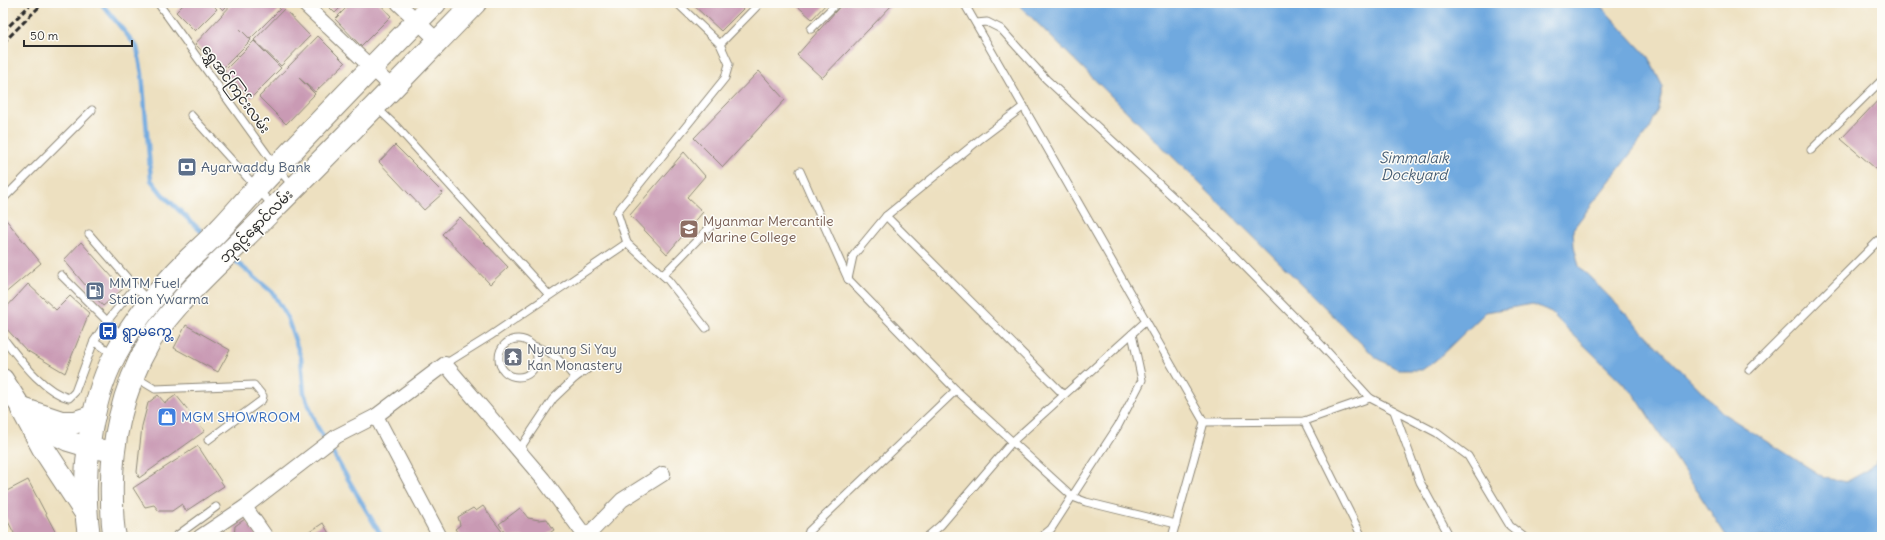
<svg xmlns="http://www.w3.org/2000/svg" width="1885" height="540" viewBox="0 0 1885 540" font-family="Delius,'Noto Sans Myanmar',sans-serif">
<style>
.water{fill:#6fa9df;stroke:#4d6a85}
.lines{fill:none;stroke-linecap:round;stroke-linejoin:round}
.stream{stroke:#6fa9df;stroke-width:4.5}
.building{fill:#c99ab4}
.service-casing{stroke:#8c8676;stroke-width:9}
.minor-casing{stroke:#8c8676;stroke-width:16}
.secondary-casing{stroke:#8c8676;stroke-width:22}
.primary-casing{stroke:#8c8676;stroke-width:24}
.service{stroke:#fff;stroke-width:7}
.minor{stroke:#fff;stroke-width:14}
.secondary{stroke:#fff;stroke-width:20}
.primary{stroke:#fff;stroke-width:22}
.rail{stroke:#2b2b2b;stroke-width:3;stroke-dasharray:6 3;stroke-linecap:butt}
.labels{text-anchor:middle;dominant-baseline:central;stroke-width:3;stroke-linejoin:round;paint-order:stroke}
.street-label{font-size:14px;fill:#2b2b2b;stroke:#fdfcf7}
.service-label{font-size:14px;fill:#4e5e75;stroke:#fdfcf7;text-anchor:start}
.education-label{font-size:14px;fill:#785e54;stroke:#fdfcf7;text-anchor:start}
.transit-label{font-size:14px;fill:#164399;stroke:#fdfcf7;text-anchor:start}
.worship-label{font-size:14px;fill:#5b616d;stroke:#fdfcf7;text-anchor:start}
.shop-label{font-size:14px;fill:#366cbe;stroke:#fdfcf7;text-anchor:start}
.water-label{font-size:15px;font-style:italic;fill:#465d73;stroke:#fdfcf7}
</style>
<rect width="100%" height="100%" fill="#fdfcf7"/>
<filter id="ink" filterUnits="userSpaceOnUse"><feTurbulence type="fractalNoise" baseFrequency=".025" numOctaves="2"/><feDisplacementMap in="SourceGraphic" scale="8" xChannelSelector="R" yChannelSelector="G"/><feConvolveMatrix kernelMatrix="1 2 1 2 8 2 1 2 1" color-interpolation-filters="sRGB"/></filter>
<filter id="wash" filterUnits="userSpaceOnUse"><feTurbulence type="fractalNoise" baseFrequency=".012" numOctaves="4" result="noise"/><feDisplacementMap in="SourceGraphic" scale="16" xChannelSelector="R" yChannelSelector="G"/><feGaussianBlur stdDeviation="0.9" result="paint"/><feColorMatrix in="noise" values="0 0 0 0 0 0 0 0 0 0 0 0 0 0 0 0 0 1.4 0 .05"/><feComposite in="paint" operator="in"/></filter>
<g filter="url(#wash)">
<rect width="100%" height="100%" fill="#ede0c0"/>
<polygon class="water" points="1017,3 1598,3 1648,57 1663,87 1658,109 1650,128 1573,229 1574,246 1579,266 1724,414 1825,478 1846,482 1866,471 1882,454 1882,537 1727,537 1634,394 1549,311 1533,304 1486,312 1436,360 1422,370 1399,370 1375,357"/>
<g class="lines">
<g class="stream">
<polyline points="101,3 137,47 142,74 151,180 162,194 205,235"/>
<polyline points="232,258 273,293 287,317 301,358 304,393 317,426 382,537"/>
</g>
</g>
<g id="blocks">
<g class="building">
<polygon points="185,3 211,3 217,9 195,31 176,12"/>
<polygon points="216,3 230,3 223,10"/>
<polygon points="233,3 274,3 280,9 250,39 240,29 251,40 221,70 195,44"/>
<polygon points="325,3 345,3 335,13"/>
<polygon points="351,3 379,3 391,16 361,46 335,19"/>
<polygon points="691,3 749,3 721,31"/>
<polygon points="794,3 827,3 812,19"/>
<polygon points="843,3 894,3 822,78 797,55"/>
<polygon points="284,9 310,36 281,66 254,40"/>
<polygon points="318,36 345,63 315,92 298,77 315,94 286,124 259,97"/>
<polygon points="254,41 281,68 251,98 224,71"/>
<polygon points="759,71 785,100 723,167 694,138"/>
<polygon points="1882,96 1882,174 1841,139"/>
<polygon points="395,145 443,193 424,210 379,162"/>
<polygon points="684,152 705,176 687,197 703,212 667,254 630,215"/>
<polygon points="3,216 41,263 3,295"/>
<polygon points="460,217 508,267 490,284 442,234"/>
<polygon points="81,242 123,289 103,306 64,260"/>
<polygon points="28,284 56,310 70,296 89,313 65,373 26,350 3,325 3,311"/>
<polygon points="186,325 230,350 218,372 174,348"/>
<polygon points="158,395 165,403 176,395 205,431 139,478 137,472 142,426 148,403"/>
<polygon points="198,446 224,486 186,511 182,504 172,511 159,511 154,505 145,507 133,488"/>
<polygon points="28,480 58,537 16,537 3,512 3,493"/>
<polygon points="483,506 506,537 461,537 455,529 460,525 458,517 473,508 476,511"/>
<polygon points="520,508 528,518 539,520 547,519 554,530 544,537 509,537 499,524"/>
<polygon points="245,519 258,537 234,537 235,526"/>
<polygon points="323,523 331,537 302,537"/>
</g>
</g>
</g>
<g filter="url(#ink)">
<use href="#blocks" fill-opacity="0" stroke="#8c8676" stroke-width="1"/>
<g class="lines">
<g class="service-casing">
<g id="service">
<polyline points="158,3 277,168 293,186"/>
<polyline points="677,3 720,44 729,64 725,78 617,212 627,243 668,280 706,328"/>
<polyline points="964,3 1204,422 1172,537"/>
<polyline points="976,23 987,22 1001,29 1046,79 1213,234 1314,337 1370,398 1437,433 1468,456 1510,526 1524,537"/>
<polyline points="811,29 837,3"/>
<polyline points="720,44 760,3"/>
<polyline points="377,108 397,127 549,295"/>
<polyline points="191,115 273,206"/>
<polyline points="1811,150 1882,80"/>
<polyline points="800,171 848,279 956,390 1073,497 1086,502 1176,524"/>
<polyline points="3,199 92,110"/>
<polyline points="886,216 1064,395"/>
<polyline points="89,234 135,287 149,301"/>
<polyline points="61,275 122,336"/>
<polyline points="663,275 711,226"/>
<polyline points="848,279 853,256 886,216 979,140 1024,106"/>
<path d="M3,338c16,20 40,54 66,60l6,-6 19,-51 14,-21 27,-33"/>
<circle cx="518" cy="358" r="19"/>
<polyline points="94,341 113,354"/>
<path d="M534,346c21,7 28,16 41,32"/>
<polyline points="445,364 490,336 627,243"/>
<polyline points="1749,370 1882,237"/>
<polyline points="135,377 155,389 254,385 263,396 262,400 208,440"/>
<polyline points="1394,411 1420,482 1450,537"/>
<polyline points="1304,421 1362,537"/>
<polyline points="1204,422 1304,421 1370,398"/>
<polyline points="519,450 553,399 575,378 589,368"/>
<polyline points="175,537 216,507"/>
<polyline points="807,537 809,531 956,390"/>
<polyline points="927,537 941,525 1012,442 1146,321"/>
<polyline points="1041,537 1051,529 1118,426 1142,380 1132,334"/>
</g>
</g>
<g class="minor-casing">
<g id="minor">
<polyline points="303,3 393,88"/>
<polyline points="398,3 438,41"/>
<polyline points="376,416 440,537"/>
<polyline points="245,507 266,537"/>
<polyline points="200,537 245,507 337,436 376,416 445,364 543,479 586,537"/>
<polyline points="586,537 622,500 663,474"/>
</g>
</g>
<g class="secondary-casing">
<polyline id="secondary" points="3,379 22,409 52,433 68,441 88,447 114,452"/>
</g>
<g class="primary-casing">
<g id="primary">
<polyline points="22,409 43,448 85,512"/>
<polyline points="22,409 61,422 76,422 94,416"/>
<path d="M89,537c-8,-56 -1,-131 26,-182 19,-35 45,-67 73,-95 10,-10 21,-19 31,-30 13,-13 25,-28 38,-42 58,-62 118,-124 178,-185"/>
<path d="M115,537c-3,-12 -3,-24 -3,-37 -2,-55 10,-111 38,-159 9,-15 22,-29 33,-42 28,-30 58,-57 86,-86 70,-69 138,-140 206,-210"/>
</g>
</g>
<use href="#service" class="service"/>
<use href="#minor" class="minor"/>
<use href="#secondary" class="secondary"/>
<use href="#primary" class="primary"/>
<g class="rail">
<polyline points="3,32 32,3"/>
<polyline points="3,43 43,3"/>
</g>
</g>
</g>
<defs>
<g id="bank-square" transform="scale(1)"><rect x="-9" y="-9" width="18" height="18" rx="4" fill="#5c6f8a" stroke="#fdfcf7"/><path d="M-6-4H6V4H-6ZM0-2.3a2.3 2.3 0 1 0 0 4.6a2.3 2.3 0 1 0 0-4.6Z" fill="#fff"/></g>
<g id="university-square" transform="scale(1)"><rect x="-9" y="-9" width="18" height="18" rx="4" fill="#8d6e63" stroke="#fdfcf7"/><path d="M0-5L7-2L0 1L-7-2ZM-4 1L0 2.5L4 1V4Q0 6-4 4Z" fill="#fff"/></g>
<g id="fuel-square" transform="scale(1)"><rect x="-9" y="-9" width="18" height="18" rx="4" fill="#5c6f8a" stroke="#fdfcf7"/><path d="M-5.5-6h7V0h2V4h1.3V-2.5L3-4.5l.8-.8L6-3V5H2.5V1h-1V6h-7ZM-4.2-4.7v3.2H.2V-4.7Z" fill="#fff"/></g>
<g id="bus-square" transform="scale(1)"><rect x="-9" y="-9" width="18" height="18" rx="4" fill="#1a4fb4" stroke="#fdfcf7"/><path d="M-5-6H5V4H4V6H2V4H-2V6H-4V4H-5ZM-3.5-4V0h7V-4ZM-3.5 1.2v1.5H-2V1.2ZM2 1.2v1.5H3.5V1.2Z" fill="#fff"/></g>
<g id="temple-square" transform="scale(1)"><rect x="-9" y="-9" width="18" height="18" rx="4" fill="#6b7280" stroke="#fdfcf7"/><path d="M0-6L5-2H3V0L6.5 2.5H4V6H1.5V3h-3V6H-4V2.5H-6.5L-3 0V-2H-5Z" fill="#fff"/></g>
<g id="shop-square" transform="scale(1)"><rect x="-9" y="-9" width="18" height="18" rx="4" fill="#3f7fe0" stroke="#fdfcf7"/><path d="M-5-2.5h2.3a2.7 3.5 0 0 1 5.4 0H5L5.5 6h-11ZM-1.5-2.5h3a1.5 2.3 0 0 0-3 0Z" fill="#fff"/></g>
</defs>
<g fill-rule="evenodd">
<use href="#bank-square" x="187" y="167"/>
<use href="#university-square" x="689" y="229"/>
<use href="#fuel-square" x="95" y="291"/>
<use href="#bus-square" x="108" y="331"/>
<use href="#temple-square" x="513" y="357"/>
<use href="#shop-square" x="167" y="417"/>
</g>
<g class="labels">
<g class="street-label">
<text transform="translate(236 89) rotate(54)">ရွှေအင်ကြင်းလမ်း</text>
<text transform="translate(256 226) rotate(-45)">ဘုရင့်နောင်လမ်း</text>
</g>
<g class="service-label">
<text x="201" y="167">Ayarwaddy Bank</text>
<text x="109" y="283">MMTM Fuel<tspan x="109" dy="16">Station Ywarma</tspan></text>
</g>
<g class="education-label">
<text x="703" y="221">Myanmar Mercantile<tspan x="703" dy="16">Marine College</tspan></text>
</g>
<g class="transit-label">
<text x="122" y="331">ရွာမကွေ့</text>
</g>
<g class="worship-label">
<text x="527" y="349">Nyaung Si Yay<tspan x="527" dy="16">Kan Monastery</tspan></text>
</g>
<g class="shop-label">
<text x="181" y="417">MGM SHOWROOM</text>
</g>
<g class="water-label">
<text x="1414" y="157">Simmalaik<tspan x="1414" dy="17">Dockyard</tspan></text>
</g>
</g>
<rect width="1885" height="540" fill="none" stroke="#fdfcf7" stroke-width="16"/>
<path d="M24 40v6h108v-6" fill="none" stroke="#2b2b2b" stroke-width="2"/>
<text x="30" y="40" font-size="12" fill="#2b2b2b" stroke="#fdfcf7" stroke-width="3" paint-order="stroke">50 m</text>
</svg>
